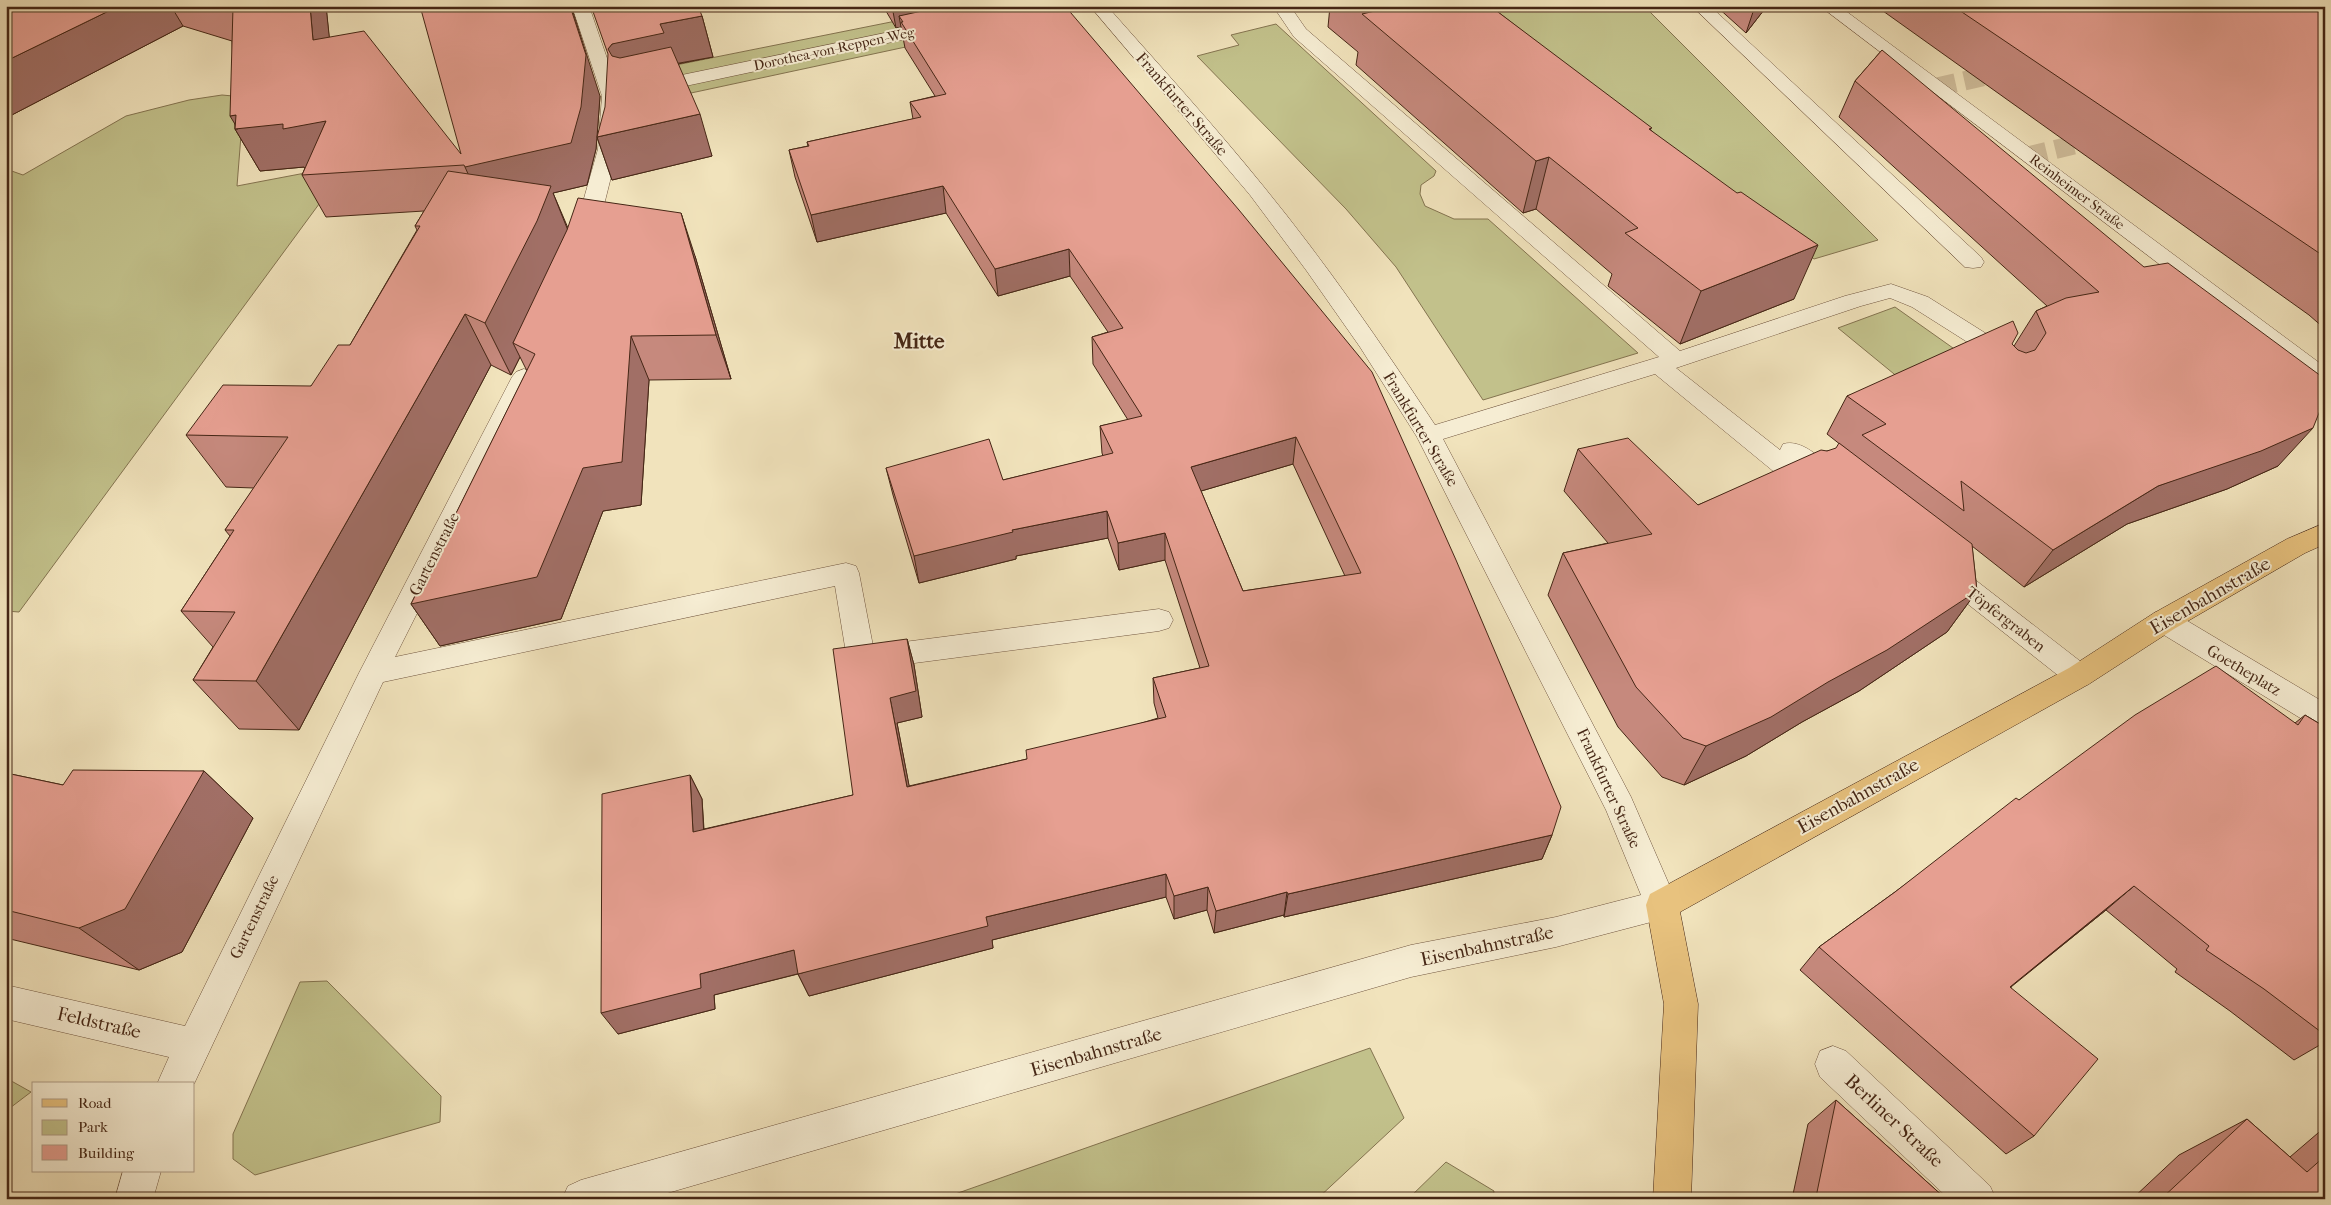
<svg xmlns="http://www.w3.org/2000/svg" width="2331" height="1205" viewBox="0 0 2331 1205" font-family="'IM FELL French Canon',serif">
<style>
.green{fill:#c2c18b;stroke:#847450}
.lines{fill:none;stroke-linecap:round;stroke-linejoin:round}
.minor-tunnel{stroke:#cfbd9b;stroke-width:19;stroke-dasharray:19 9;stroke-linecap:butt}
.minor-casing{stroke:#70553f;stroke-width:1}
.major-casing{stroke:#452615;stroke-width:1}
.minor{fill:#f6edd3;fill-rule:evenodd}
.major{fill:#e8c27e;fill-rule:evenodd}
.wall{fill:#c6897d;stroke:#452615;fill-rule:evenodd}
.shaded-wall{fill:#a16f66;stroke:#452615}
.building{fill:#e69f91;stroke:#452615;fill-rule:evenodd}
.labels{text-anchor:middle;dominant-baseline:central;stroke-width:4;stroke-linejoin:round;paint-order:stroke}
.far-street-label{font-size:14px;fill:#452615;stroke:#f6edd3}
.street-label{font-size:16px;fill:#452615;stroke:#f6edd3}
.near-street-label{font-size:19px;fill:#452615;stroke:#f6edd3}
.district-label{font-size:21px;font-weight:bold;fill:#452615;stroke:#f6edd3}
</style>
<rect width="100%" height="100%" fill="#f1e3bc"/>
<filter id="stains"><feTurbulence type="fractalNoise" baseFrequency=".004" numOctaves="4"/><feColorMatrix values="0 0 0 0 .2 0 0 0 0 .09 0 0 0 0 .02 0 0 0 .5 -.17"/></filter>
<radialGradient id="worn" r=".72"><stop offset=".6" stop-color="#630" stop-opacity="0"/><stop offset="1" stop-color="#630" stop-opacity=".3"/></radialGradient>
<g class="green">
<polygon points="971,6 1055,15 649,102 646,71"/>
<polygon points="1473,6 1644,6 1878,240 1814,259"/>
<polygon points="1276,24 1436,171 1434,176 1421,185 1420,194 1425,206 1454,219 1488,219 1638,353 1483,400 1396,267 1346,209 1197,56 1239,45 1231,35"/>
<polygon points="222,95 244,97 237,186 321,170 322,200 19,612 6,611 6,169 23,175 126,116 189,100"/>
<polygon points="1895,307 1977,365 1916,392 1838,328"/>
<polygon points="327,981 441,1096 440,1122 255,1175 233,1159 233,1134 300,982"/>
<polygon points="1370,1048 1404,1118 1317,1199 941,1199"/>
<polygon points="6,1078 31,1092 6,1111"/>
<polygon points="1446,1162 1494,1191 1493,1199 1408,1199"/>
</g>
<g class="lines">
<g class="minor-tunnel">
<polyline points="1937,87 2013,70"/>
<polyline points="2028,156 2107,137"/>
</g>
<g class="minor-casing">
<g id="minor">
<polygon points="572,6 589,6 620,96 618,149 602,213 591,241 584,243 577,241 573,237 598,149 602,96"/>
<path d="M1090,6h17c53,60 107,119 157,181 62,76 117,156 171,238l224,-68 -365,-320 -21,-31h17l16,23 374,322 165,-55 46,-12 37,13 81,51 7,12 -4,5 -8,3 -8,-3 -5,-8 -79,-50 -22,-9 -29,8 -185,62 104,82 3,-6c21,-6 42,19 58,32l4,6 -4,6c-10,3 -16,2 -24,-5l-4,6 -9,3 -9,-3 -140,-115 -212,65 188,358 47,108 -4,11 -118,31 -145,30 -764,222h-85l6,-13 13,-6 830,-235 145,-28 85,-22 -35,-85 -189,-373 -57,-90 -54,-77 -56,-75z"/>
<polygon points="1692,6 1710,6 1981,257 1984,262 1981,267 1973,268 1965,267"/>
<polygon points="1820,6 1839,6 2325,367 2325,387 2317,384"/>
<polygon points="938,22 944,23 947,27 944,31 648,94 641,92 639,88 641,84 648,82"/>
<polygon points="524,369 532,372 536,377 395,657 846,563 856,566 859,573 873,646 1159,609 1169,612 1173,620 1169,628 1159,631 861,670 851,667 847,659 835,586 383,682 194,1084 157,1084 169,1057 6,1019 6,985 185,1026 359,673 512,377 516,372"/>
<polygon points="1946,562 1956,565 2089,668 2093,676 2089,684 2079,688 2069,684 1936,579 1933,572 1936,565"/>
<polygon points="2164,610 2174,613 2325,703 2325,730 2315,727 2154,629 2150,621 2154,613"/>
<polygon points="1833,1046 1846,1051 1990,1186 1996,1199 1949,1199 1820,1077 1815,1064 1820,1051"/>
<polygon points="123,1171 161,1171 153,1199 115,1199"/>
</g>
</g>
<g class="major-casing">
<polygon id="major" points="2325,523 2325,544 2305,553 2174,629 2089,684 1680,912 1698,1004 1691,1199 1653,1199 1664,1004 1646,905 1650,894 2069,668 2154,613 2287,539"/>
</g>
<use href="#minor" class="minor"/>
<use href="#major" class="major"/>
</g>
<g class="wall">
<polygon points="6,6 326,6 329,37 461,154 600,96 597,137 702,16 713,57 678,64 712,156 612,180 597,137 596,149 587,185 553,193 568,228 695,256 731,379 649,380 641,505 603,511 561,619 440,646 411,604 527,371 520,357 511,375 491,365 299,730 239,729 193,680 213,647 181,611 230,536 225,530 254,488 226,487 186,435 311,386 350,345 417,230 415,226 424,211 326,217 302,175 305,168 304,167 260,171 235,129 232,41 183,26 6,118"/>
<path d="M883,6h182l487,829 -10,24 -258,58v-2l-70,18 -7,-23 -33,9 -8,-22 -174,43 1,8 -184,48 -11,-22 -84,21 1,14 -97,25 72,-259 12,24 2,30 149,-34 54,-156 7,26 8,52 -25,6 12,63 118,-27 131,-41 -4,-15 -1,-25 47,-10 -35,-108 -46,10 -11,-32 -92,18v3l-97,24 -26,-88 -7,-27 117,12 100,-24 -1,-3 -2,-27 28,-6 -35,-56 -1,-27 16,-5 -38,-56 -72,20 -52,-83 -129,29 -22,-65 -6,-27 19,-4 -1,-4 106,-23 -3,-17 25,-6 -30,-48 -4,-21 -5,1zM1293,464l52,112 -102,15 -42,-100z"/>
<polygon points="1330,6 1490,6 1651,130 1794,299 1680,344 1608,286 1612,274 1536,209 1523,213 1356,65 1358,52 1328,27"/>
<polygon points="1716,6 1767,6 1746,33"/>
<polygon points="1876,6 2311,6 2325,18 2325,329 2309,315"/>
<polygon points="1882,50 2278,466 2227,489 2127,524 2024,587 1972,546 1977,591 1947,632 1859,691 1802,722 1746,756 1684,785 1662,777 1618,727 1548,595 1563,553 1608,543 1564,491 1578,449 1698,505 1827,451 1846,449 1827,434 1847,396 2012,344 2014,346 2036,311 2047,306 1839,117 1855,81"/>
<polygon points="2305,715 2325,727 2325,1042 2294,1060 2230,1011 2175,972 2177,969 2106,910 2011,987 2034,1136 2006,1154 1800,970 1819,947 1895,892 2019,800 2295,723"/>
<polygon points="204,771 253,818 182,952 139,970 6,938 6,773 63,785"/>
<polygon points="1836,1100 1946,1199 1792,1199 1808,1124"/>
<polygon points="2247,1119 2290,1157 2325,1127 2325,1199 2132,1199 2179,1155"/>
</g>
<g class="shaded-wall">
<polygon points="6,6 95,6 6,50"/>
<polygon points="119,6 171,6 183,26 6,118 6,61"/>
<polygon points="310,6 326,6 334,81 313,40"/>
<polygon points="570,6 571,6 600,96 597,137 700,114 712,156 612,180 597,137 596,149 587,185 553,193 571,238 513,343 520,357 511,375 485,323 484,210 465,167"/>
<polygon points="892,6 1000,6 899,16 901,27 896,28"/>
<polygon points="1755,6 1767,6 1746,33"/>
<polygon points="702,16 713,57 674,64 622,90 608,49 612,44 660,24"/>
<polygon points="236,115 326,121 306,171 304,167 260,171 235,129 238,129 230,116"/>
<polygon points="1549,157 1536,209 1523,213 1536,161"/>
<polygon points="943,186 946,213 817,242 811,215"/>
<polygon points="681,213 695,256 731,379 716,335"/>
<polygon points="1818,245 1794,299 1680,344 1701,291"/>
<polygon points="1069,249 1070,276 998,296 995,269"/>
<polygon points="465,314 491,365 299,730 256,681"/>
<polygon points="631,336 649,380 641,505 603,511 561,619 440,646 411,604"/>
<polygon points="2313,428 2278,466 2227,489 2127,524 2024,587 2053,550 2158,486"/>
<polygon points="1296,437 1293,464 1191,494 1191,467"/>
<polygon points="1107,511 1108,538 1016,556 1016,559 919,583 914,556 1012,530"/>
<polygon points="1165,533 1165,560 1119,570 1118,543"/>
<polygon points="1977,591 1947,632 1859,691 1802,722 1746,756 1684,785 1706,746"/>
<polygon points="907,639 914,665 922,717 897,723 914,811 907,787 890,698"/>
<polygon points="204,771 253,818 182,952 139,970 79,928"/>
<polygon points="690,775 702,799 705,856 693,832"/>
<polygon points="1552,835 1542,859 1284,917 1288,894"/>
<polygon points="1166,874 1166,897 992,940 993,948 809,996 798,974 986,917"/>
<polygon points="2134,886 2106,910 1984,1008 2010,987"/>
<polygon points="1208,887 1207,910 1174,919 1174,896"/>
<polygon points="1287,892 1284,915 1214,933 1216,911"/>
<polygon points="794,950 805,972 714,995 715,1009 618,1034 601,1013 700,974"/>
</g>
<g class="building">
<polygon points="17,6 119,6 6,61 6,11"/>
<polygon points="229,6 310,6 313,40 364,31 461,154 420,6 570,6 586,55 581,107 571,143 465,167 464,165 302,175 326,121 283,129 283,124 235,129 236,115 230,116 233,7"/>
<polygon points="591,6 698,6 702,16 660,24 664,33 612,44 608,49 612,56 620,58 671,47 700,114 597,137 605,107 608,54"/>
<path d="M945,6h120l174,204 133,162 84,188 105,247 -9,28 -264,59 -1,-2 -71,19 -8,-24 -34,9 -8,-22 -180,43 2,9 -190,48 -4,-24 -94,24 1,14 -100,25 1,-219 88,-19 3,57 160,-37 -20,-146 74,-10 9,52 -26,7 17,89 120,-28 -1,-9 140,-33 -13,-39 56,-12 -44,-133 -47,10 -11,-32 -95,19 1,2 -99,24 -28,-88 103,-29 14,41 110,-27 -13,-27 42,-10 -50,-79 31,-9 -54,-79 -74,20 -52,-83 -132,29 -22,-65 20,-4 -2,-4 114,-25 -11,-15 36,-8 -45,-72h2l-4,-6zM1296,437l65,136 -118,18 -52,-124z"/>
<polygon points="1369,6 1490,6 1652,128 1649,129 1737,193 1741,192 1818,245 1701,291 1625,233 1638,228 1549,157 1536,161 1362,14 1375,11"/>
<polygon points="1953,6 2311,6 2325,18 2325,257"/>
<polygon points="1882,50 2144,267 2168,263 2325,379 2325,398 2313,428 2261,451 2158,486 2053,550 1961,481 1964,511 1862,435 1886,424 1847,396 2013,321 2018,333 2012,344 2018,350 2026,353 2035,350 2046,333 2036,311 2066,298 2099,292 1855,81"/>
<polygon points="448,171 551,186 537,221 485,323 465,314 256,681 193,680 235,612 181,611 234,530 225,530 288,437 186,435 223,385 311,386 338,345 350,345 420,226 415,226"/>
<polygon points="578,198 681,213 716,335 631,336 622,462 583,468 537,577 411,604 535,354 513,343 567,230"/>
<polygon points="1628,438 1698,505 1821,450 1827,451 1836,448 1839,443 1972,544 1977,591 1887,650 1828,682 1771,717 1706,746 1683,738 1636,687 1563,553 1652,534 1578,449"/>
<polygon points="2216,666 2298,725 2305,715 2325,727 2325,1035 2264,989 2206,950 2209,946 2134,886 2010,987 2098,1059 2034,1136 1819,947 1895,892 2016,798 2019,800 2135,715"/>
<polygon points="73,770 204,771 125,909 79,928 6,910 6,773 63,785"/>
<polygon points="1836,1100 1946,1199 1820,1199 1816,1197"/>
<polygon points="2247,1119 2307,1172 2325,1156 2325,1199 2161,1199"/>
</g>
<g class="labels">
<g class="far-street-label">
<text transform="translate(834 49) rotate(-12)">Dorothea-von-Reppen-Weg</text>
<text transform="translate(2077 192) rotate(37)">Reinheimer Straße</text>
</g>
<g class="street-label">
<text transform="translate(1182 104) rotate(49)">Frankfurter Straße</text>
<text transform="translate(1421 429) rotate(59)">Frankfurter Straße</text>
<text transform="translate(434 554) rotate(-63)">Gartenstraße</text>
<text transform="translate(2006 619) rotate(38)">Töpfergraben</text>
<text transform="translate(2244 670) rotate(31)">Goetheplatz</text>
<text transform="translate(1609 788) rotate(65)">Frankfurter Straße</text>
<text transform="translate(254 917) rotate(-64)">Gartenstraße</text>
</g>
<g class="near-street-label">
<text transform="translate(2210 596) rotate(-30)">Eisenbahnstraße</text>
<text transform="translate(1858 796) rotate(-29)">Eisenbahnstraße</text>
<text transform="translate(1487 946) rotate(-12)">Eisenbahnstraße</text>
<text transform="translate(99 1023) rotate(13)">Feldstraße</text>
<text transform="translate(1096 1052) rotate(-16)">Eisenbahnstraße</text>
<text transform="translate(1894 1121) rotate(43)">Berliner Straße</text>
</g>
<g class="district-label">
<text x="919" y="341">Mitte</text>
</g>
</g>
<rect width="2331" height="1205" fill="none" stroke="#f1e3bc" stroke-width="25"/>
<rect x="8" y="8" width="2316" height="1190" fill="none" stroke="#452615" stroke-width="2.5"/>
<rect x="12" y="12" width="2306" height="1180" fill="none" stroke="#452615"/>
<rect x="32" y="1082" width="162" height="90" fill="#f6edd3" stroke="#af9d87"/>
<rect x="42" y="1099" width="25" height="8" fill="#e8c27e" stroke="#af9d87"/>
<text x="78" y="1108" font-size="15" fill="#452615">Road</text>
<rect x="42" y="1120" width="25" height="15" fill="#c2c18b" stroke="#af9d87"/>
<text x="78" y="1132" font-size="15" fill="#452615">Park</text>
<rect x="42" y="1145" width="25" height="15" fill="#e69f91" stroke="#af9d87"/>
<text x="78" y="1158" font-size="15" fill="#452615">Building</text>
<rect width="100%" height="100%" filter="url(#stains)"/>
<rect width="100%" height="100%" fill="url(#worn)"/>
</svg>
